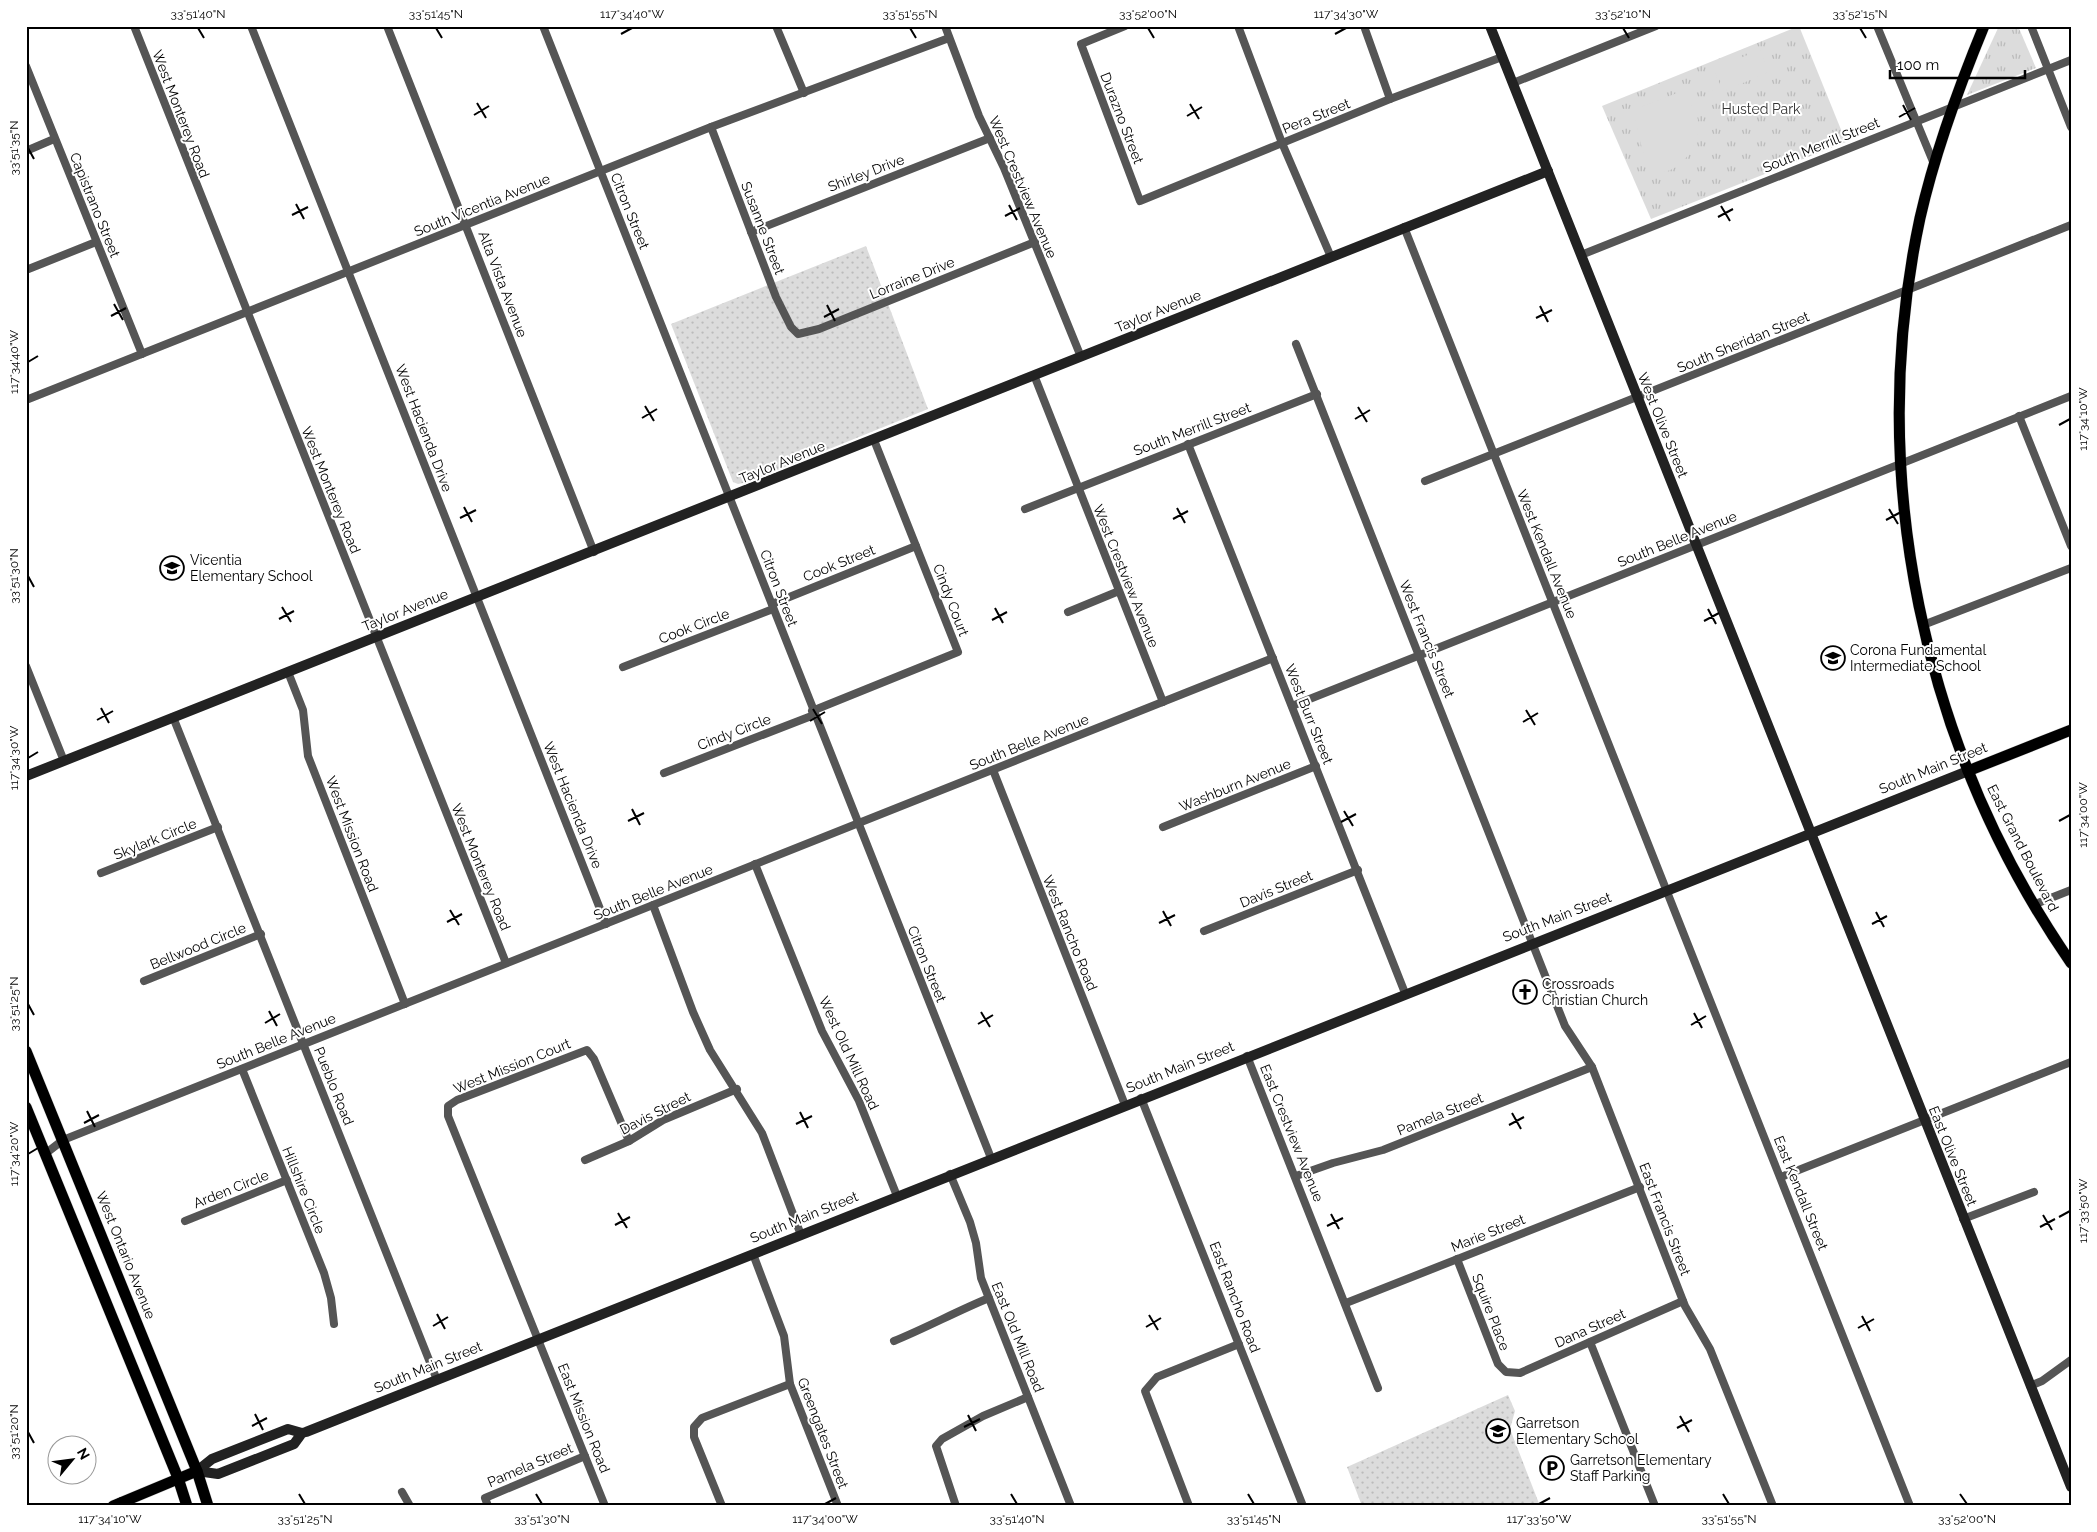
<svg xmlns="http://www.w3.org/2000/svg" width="2097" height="1532" viewBox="0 0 2097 1532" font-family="Raleway,sans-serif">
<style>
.grass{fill:url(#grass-dots)}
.park{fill:url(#park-tufts)}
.pitch{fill:#dcdcdc}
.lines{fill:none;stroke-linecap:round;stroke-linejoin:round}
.primary-casing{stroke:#dbdbdb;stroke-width:12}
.street{stroke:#555;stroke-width:8}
.secondary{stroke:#222;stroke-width:10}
.primary{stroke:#000;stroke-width:11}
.ticks{fill:none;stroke:#000;stroke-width:2}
.labels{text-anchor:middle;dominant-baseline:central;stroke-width:4;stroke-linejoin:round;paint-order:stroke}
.park-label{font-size:14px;fill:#333;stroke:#fff}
.street-label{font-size:14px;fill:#000;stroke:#fff}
.poi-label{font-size:14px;fill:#000;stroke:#fff;text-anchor:start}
.neatline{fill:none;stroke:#000;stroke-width:2}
.ticks-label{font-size:12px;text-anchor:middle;fill:#000}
</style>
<defs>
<pattern id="grass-dots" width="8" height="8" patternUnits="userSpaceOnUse" patternTransform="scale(1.25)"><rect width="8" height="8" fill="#dcdcdc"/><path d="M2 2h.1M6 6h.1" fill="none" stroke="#bbb" stroke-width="1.8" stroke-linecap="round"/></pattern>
<pattern id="park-tufts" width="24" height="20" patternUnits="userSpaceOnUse" patternTransform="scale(1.25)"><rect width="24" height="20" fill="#dcdcdc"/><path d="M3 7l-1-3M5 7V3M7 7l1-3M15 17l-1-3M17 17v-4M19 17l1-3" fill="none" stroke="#bbb"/></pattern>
</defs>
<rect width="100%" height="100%" fill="#fff"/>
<g class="grass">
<polygon points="866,246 928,409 748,482 738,484 733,482 671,324"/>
<polygon points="1508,1395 1515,1411 1510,1429 1540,1506 1362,1506 1347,1467"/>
</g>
<g class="park">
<polygon points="1799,26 1846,142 1651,219 1602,106"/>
<polygon points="1999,26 2018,26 2036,68 1967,95"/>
</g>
<g class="pitch">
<polygon points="1760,50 1769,72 1724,91 1715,68"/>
<polygon points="1715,73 1721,87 1708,92 1703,79"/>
<path d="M1677,93c56,33 -13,105 -30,70 -6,-13 -8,-31 -12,-45l6,-11z"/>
</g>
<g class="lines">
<g class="primary-casing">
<g id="primary">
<path d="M1984,26c-26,63 -49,126 -64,192 -55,257 2,529 151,745"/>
<polyline points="1968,771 2071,730"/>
<polyline points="26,1051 197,1471 208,1506"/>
<polyline points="26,1107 178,1478 187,1506"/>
<polyline points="113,1506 197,1471"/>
</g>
</g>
<g class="street">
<polyline points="134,26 506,963"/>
<polyline points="251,26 606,924"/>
<polyline points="387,26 594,552"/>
<polyline points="543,26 991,1158"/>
<polyline points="776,26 804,93"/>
<polyline points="945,26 979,116 1004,168 1081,357"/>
<polyline points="1125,26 1081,44 1140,201 1390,99 1502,57"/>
<polyline points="1238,26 1282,143 1331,257"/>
<polyline points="1877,26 1934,164"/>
<polyline points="2031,26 2071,127"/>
<polyline points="1365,29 1390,99"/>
<polyline points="26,66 142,354"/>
<polyline points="1513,83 1656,26"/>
<polyline points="711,127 776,297 791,327 798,334 819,329 1035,242"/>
<polyline points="26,151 54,139"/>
<polyline points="1404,227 1910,1506"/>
<polyline points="751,232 990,138"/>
<polyline points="1581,255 2071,60"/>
<polyline points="26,270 96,242"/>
<polyline points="1296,344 1565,1026 1592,1067 1685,1306 1710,1349 1773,1506"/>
<polyline points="1034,375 1163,702"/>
<polyline points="26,400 711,127 949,38"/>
<polyline points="2019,416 2071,546"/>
<polyline points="1188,444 1405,993"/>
<polyline points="1425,481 2071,225"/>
<polyline points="1025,509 1317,394"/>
<polyline points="772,604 916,546"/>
<polyline points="1068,612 1119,591"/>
<polyline points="1923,625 2071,568"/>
<polyline points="26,666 64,761"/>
<polyline points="623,667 773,609"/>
<polyline points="288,672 303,710 308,756 405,1004"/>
<polyline points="1292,706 2071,396"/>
<polyline points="812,711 958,652 874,440"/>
<polyline points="173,717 437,1380"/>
<polyline points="993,770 1125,1105"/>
<polyline points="664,773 814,715"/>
<polyline points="1163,827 1316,766"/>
<polyline points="755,864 822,1031 859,1101 897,1196"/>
<polyline points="101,873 218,827"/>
<polyline points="653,905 693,1012 710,1050 762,1133 801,1235"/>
<polyline points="2033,905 2071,890"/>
<polyline points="1204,931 1358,870"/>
<polyline points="144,981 261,934"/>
<polyline points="1247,1056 1378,1388"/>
<polyline points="242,1069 324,1273 331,1298 334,1324"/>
<polyline points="1141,1098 1303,1506"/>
<polyline points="45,1154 63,1140 1273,658"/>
<polyline points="585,1160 629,1141 663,1120 737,1089"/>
<polyline points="950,1174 970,1222 976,1243 981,1278 1071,1506"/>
<polyline points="1296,1176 1333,1163 1383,1150 1592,1067"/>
<polyline points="1781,1177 2071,1062"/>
<polyline points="1963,1219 2034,1192"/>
<polyline points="185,1221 287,1180"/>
<polyline points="753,1254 784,1336 790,1384 838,1506"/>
<polyline points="1457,1259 1498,1364 1506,1372 1520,1373 1683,1301"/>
<polyline points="1346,1303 1640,1187"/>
<path d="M894,1341c32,-13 63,-30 95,-43"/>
<polyline points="1590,1342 1655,1506"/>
<polyline points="2030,1386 2042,1381 2071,1360"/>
<polyline points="402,1492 410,1506"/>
<polyline points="488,1506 485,1498 585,1456"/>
<polyline points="605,1506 448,1116 448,1106 457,1100 587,1050 594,1059 629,1141"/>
<polyline points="722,1506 694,1437 694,1427 702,1418 790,1384"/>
<polyline points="956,1506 936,1446 942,1439 983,1416 1028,1397"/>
<polyline points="1189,1506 1145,1391 1157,1377 1239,1344"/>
</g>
<g class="secondary">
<polyline points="1490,26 2071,1487"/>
<polyline points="26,776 1548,171"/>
<polyline points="197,1471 218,1474 294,1444 302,1433 306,1432 1968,771"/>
<polyline points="197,1471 212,1459 288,1429 302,1433"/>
</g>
<use href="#primary" class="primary"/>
</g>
<path class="ticks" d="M198,28l6,10M436,28l6,10M910,28l6,10M1148,28l6,10M1623,28l6,10M1860,28l6,10M621,34l11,-6M1335,34l11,-6M477,103l9,15M1190,104l9,15M1903,105l8,15M474,115l15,-9M1187,116l15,-9M1899,117l16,-9M28,148l6,11M296,204l8,15M1009,205l8,15M1721,206l9,15M292,215l16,-8M1005,216l15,-8M1718,217l15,-8M114,304l9,16M827,305l8,16M1540,306l8,16M111,316l15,-8M824,317l15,-8M1536,318l16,-8M28,362l10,-6M645,406l9,15M1358,407l9,15M642,418l15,-9M1355,419l15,-9M2059,425l11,-6M464,507l8,15M1177,508l8,15M1889,509l9,15M460,518l16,-8M1173,519l15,-8M1886,520l15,-8M28,576l6,11M282,607l9,15M995,608l8,15M1708,609l8,15M279,619l15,-8M992,620l15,-8M1704,621l15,-8M101,708l8,15M813,709l9,15M1526,710l9,15M97,720l16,-9M810,721l15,-9M1523,722l15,-9M28,758l10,-6M632,809l8,16M1344,811l9,15M628,821l16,-8M2059,821l11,-6M1341,822l15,-8M450,910l9,15M1163,911l8,15M1876,912l8,15M447,922l15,-8M1159,923l16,-8M1872,924l15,-8M28,1004l6,11M269,1011l8,15M981,1012l9,15M1694,1013l8,15M265,1023l15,-9M978,1024l15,-9M1691,1025l15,-9M87,1111l8,16M800,1112l8,16M1512,1113l9,16M84,1123l15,-8M796,1124l16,-8M1509,1125l15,-8M28,1154l10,-6M618,1213l9,15M1331,1214l8,15M2043,1215l9,15M2059,1217l11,-6M615,1225l15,-8M1327,1226l16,-8M2040,1227l15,-8M437,1314l8,15M1149,1315l9,15M1862,1316l8,15M433,1326l15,-9M1146,1327l15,-9M1858,1328l16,-9M255,1414l8,16M968,1415l8,16M1680,1416l9,16M252,1426l15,-8M964,1427l16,-8M1677,1428l15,-8M28,1432l6,11M299,1494l6,10M536,1494l6,10M1011,1494l6,10M1248,1494l6,10M1723,1494l6,10M1960,1494l7,10M110,1504l11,-6M825,1504l11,-6M1539,1504l11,-6"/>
<defs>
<g id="school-ring" transform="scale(1.25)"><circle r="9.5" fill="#fff" stroke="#000" stroke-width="1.5"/><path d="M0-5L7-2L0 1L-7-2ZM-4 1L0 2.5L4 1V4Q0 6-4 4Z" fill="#000"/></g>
<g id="church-ring" transform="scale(1.25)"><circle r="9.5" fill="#fff" stroke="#000" stroke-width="1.5"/><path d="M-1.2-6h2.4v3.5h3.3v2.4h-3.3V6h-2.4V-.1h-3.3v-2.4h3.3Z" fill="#000"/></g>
<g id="parking-ring" transform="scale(1.25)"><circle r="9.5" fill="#fff" stroke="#000" stroke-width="1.5"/><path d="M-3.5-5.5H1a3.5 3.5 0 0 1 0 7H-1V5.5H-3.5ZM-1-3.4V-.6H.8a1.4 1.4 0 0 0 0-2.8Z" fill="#000"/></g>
</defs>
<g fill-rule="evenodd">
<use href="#school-ring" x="172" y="568"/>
<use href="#school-ring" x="1833" y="658"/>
<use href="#church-ring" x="1525" y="992"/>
<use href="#school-ring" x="1498" y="1431"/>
<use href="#parking-ring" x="1552" y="1468"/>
</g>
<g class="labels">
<g class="park-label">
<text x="1761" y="109">Husted Park</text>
</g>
<g class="street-label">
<text transform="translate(181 114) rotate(69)">West Monterey Road</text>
<text transform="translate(1316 116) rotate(-22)">Pera Street</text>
<text transform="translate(1122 118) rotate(69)">Durazno Street</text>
<text transform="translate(1821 145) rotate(-22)">South Merrill Street</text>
<text transform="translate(866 173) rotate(-21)">Shirley Drive</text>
<text transform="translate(1023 187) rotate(67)">West Crestview Avenue</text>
<text transform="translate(95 205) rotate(68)">Capistrano Street</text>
<text transform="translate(482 205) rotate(-22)">South Vicentia Avenue</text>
<text transform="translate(630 211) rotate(68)">Citron Street</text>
<text transform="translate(763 228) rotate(69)">Susanne Street</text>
<text transform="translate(912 278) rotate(-22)">Lorraine Drive</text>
<text transform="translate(503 284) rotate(69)">Alta Vista Avenue</text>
<text transform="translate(1158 311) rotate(-22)">Taylor Avenue</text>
<text transform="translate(1743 342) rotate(-22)">South Sheridan Street</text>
<text transform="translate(1663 425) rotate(68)">West Olive Street</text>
<text transform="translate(424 428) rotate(69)">West Hacienda Drive</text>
<text transform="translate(1192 429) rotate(-21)">South Merrill Street</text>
<text transform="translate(782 462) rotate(-22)">Taylor Avenue</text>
<text transform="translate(331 490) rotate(68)">West Monterey Road</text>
<text transform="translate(1677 539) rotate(-22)">South Belle Avenue</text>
<text transform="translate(1547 554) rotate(68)">West Kendall Avenue</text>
<text transform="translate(839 563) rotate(-22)">Cook Street</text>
<text transform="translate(1126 576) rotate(68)">West Crestview Avenue</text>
<text transform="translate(779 588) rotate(69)">Citron Street</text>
<text transform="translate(951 600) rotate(69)">Cindy Court</text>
<text transform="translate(405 610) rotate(-22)">Taylor Avenue</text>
<text transform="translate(694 626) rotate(-21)">Cook Circle</text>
<text transform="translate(1427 639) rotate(68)">West Francis Street</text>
<text transform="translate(1309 714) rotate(68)">West Burr Street</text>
<text transform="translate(734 732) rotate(-21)">Cindy Circle</text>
<text transform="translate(1029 742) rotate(-22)">South Belle Avenue</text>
<text transform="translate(1933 768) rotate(-22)">South Main Street</text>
<text transform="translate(1235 785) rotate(-22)">Washburn Avenue</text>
<text transform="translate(573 805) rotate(68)">West Hacienda Drive</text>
<text transform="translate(352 834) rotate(69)">West Mission Road</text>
<text transform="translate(155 839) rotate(-22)">Skylark Circle</text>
<text transform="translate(2023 848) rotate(63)">East Grand Boulevard</text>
<text transform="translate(481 867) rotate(68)">West Monterey Road</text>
<text transform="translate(1276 889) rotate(-22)">Davis Street</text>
<text transform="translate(653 892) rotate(-22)">South Belle Avenue</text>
<text transform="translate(1557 917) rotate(-21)">South Main Street</text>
<text transform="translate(1070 933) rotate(68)">West Rancho Road</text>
<text transform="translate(198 946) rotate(-22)">Bellwood Circle</text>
<text transform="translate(927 964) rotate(68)">Citron Street</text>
<text transform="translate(276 1041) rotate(-22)">South Belle Avenue</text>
<text transform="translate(849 1053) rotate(65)">West Old Mill Road</text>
<text transform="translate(512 1066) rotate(-22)">West Mission Court</text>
<text transform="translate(1180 1067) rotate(-22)">South Main Street</text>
<text transform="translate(334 1086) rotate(68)">Pueblo Road</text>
<text transform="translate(655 1113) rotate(-27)">Davis Street</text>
<text transform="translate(1440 1114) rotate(-22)">Pamela Street</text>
<text transform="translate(1292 1133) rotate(68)">East Crestview Avenue</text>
<text transform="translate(1953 1156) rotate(68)">East Olive Street</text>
<text transform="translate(231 1189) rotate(-22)">Arden Circle</text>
<text transform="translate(304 1190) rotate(68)">Hillshire Circle</text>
<text transform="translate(1801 1193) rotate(68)">East Kendall Street</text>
<text transform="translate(804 1217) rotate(-22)">South Main Street</text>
<text transform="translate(1665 1219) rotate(69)">East Francis Street</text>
<text transform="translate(1488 1233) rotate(-22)">Marie Street</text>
<text transform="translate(126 1255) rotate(68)">West Ontario Avenue</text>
<text transform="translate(1235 1297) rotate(69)">East Rancho Road</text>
<text transform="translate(1491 1312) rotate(69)">Squire Place</text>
<text transform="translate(1590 1328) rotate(-24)">Dana Street</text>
<text transform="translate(1018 1337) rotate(68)">East Old Mill Road</text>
<text transform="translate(428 1367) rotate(-22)">South Main Street</text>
<text transform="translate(584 1418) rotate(68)">East Mission Road</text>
<text transform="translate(823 1433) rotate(69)">Greengates Street</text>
<text transform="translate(530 1465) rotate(-23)">Pamela Street</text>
</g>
<g class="poi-label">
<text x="190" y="560">Vicentia<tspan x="190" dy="16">Elementary School</tspan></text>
<text x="1850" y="650">Corona Fundamental<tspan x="1850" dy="16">Intermediate School</tspan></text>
<text x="1542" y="984">Crossroads<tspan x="1542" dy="16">Christian Church</tspan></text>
<text x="1516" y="1423">Garretson<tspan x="1516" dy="16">Elementary School</tspan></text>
<text x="1570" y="1460">Garretson Elementary<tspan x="1570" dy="16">Staff Parking</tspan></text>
</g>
</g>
<rect width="2097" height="1532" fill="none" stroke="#ffffff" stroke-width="55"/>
<g transform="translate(72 1460) rotate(61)"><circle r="24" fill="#ffffff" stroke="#999999"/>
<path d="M0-4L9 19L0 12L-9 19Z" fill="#000000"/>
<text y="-8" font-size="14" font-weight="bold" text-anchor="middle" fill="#000000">N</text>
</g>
<path d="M1890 70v8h135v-8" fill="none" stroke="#000000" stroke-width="2.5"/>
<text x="1897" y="70" font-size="15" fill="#000000" stroke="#ffffff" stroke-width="4" paint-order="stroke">100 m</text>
<rect x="28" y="28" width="2042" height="1476" class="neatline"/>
<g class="ticks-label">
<text x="198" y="18">33°51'40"N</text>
<text x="436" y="18">33°51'45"N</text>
<text x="632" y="18">117°34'40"W</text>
<text x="910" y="18">33°51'55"N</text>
<text x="1148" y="18">33°52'00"N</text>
<text x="1346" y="18">117°34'30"W</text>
<text x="1623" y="18">33°52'10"N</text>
<text x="1860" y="18">33°52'15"N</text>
<text transform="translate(14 148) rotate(-90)" y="4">33°51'35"N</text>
<text transform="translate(14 362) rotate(-90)" y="4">117°34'40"W</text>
<text transform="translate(2083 419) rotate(-90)" y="4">117°34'10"W</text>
<text transform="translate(14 576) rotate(-90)" y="4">33°51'30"N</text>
<text transform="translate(14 758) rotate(-90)" y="4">117°34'30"W</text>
<text transform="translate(2083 815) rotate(-90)" y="4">117°34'00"W</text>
<text transform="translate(14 1004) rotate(-90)" y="4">33°51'25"N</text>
<text transform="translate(14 1154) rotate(-90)" y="4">117°34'20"W</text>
<text transform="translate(2083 1211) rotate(-90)" y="4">117°33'50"W</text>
<text transform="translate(14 1432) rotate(-90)" y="4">33°51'20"N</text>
<text x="110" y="1523">117°34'10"W</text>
<text x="305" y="1523">33°51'25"N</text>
<text x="542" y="1523">33°51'30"N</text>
<text x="825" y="1523">117°34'00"W</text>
<text x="1017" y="1523">33°51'40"N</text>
<text x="1254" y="1523">33°51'45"N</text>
<text x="1539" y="1523">117°33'50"W</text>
<text x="1729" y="1523">33°51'55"N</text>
<text x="1967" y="1523">33°52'00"N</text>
</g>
</svg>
